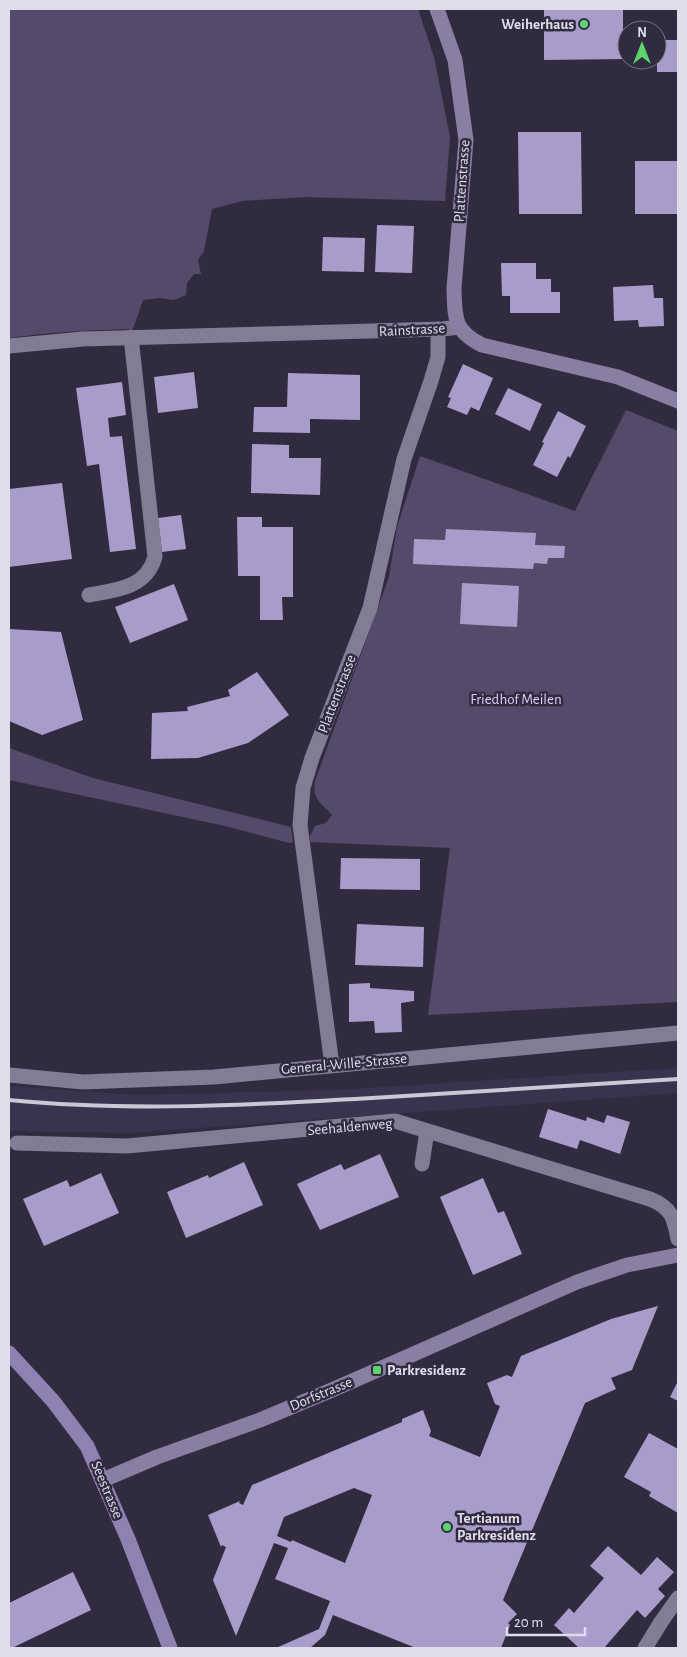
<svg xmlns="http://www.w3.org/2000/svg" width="687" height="1657" viewBox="0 0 687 1657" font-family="'Alegreya Sans',sans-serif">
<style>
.built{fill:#3a334e}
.green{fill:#534b69}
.building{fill:#a89dca;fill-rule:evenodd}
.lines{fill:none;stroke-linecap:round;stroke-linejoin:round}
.lane{stroke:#827c95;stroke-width:15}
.street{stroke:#827c95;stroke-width:15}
.secondary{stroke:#887fa3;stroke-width:15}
.primary{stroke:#8f82b2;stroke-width:15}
.rail{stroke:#cac7d6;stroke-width:4}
.poi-dot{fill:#5dd56c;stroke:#312b40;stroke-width:2}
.labels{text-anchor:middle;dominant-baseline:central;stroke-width:5;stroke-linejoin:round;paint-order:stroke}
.poi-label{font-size:15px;font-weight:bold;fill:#e0ddeb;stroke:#312b40;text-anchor:start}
.street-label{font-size:15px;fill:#e0ddeb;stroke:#312b40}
.park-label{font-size:15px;fill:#dad0f9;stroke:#312b40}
</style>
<rect width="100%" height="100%" fill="#312b40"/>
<polygon class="built" points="678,1068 678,1093 130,1133 9,1131 9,1086 136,1095 337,1090"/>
<g class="green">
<path d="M9,9h409l16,48 16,80 -5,64 -140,-4 -63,4 -30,8 -8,42 -6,9 3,14h-7l-7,9 -1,12 -12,5 -15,-2 -16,2 -10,29c-42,1 -83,3 -124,9z"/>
<path d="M626,410l52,21v571l-250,13 22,-167 -140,-6v-6l5,-10 11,-3 6,-8c-12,-13 -20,-16 -17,-34l74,-204 8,-50 23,-71 155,55z"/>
<polygon points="9,748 93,778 291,827 293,842 289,843 225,826 9,780"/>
</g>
<g class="building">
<polygon points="544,9 623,9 623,40 627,40 627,59 544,60"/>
<rect x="657" y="40" width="21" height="32"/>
<polygon points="518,132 581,132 582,214 519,214"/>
<rect x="635" y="161" width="43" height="53"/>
<polygon points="377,225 414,226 412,273 375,272"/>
<polygon points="323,237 365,238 364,272 322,271"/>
<polygon points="501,263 536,263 536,279 551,279 551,292 560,292 560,313 510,313 510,296 502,296"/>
<polygon points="653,285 654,298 663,298 664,326 639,327 638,320 614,321 613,287"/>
<polygon points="463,364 493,378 479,411 471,407 467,415 447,407 451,398 448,397"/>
<polygon points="194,372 198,408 158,413 154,377"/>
<polygon points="288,373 360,375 360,420 310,419 310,433 253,432 254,407 287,407"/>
<polygon points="122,382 126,415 108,418 110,437 122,436 136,549 110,552 99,464 87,466 76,388"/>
<polygon points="508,388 542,404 530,431 495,414"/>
<polygon points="558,411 586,426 570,458 568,456 557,477 533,465 544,443 542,442"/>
<polygon points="252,444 289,445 289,458 321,458 320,495 251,493"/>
<polygon points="62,483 72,559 9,567 9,489"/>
<polygon points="181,515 186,549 162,552 158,518"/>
<polygon points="237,517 262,517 262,527 293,527 293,597 282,597 283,620 260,620 260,576 238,576"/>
<polygon points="446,529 536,533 535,545 565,546 564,558 548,558 547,564 534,563 533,569 413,564 414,539 445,540"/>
<polygon points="462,583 519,586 517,627 460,624"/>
<polygon points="174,584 188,620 130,643 115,607"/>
<polygon points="9,629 61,632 83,720 42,735 9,721"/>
<polygon points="257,672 289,715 248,743 198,758 151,759 152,713 188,711 187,707 230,696 228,690"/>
<polygon points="341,858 420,859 420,890 340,889"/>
<polygon points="357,924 424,927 423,967 355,965"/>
<polygon points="370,983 370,988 414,991 414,1001 401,1003 402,1032 375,1033 374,1021 349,1022 349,984"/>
<polygon points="548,1109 586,1121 587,1117 604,1123 607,1115 630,1122 620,1154 580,1140 577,1149 539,1137"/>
<polygon points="380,1154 399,1197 320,1230 297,1184 341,1164 344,1170"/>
<polygon points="244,1162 263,1205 186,1238 167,1192 208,1175 209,1178"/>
<polygon points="101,1173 119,1213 44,1246 23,1199 67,1180 70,1187"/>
<polygon points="483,1178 498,1213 504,1211 522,1254 473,1275 440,1197"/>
<path d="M658,1306l-26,64 -21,8 5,11 -31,14 -82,197 14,14 -9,9 2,2 -9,23h-85l-83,-33 -8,20 -15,13h-34l43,-19 11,-28 -55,-22 13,-31 -14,-5 -38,93 -23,-56 13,-33 -4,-2 -1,2 -13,-32 32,-14 -1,2 4,2 9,-20 150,-63v-3l21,-9 8,21 -2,5 51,21 20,-51 -5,-2 -8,-21 20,-8 5,2 9,-21 90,-37zM354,1488l18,7 -27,68 -53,-23 -1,2 -14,-6 7,-19z"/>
<polygon points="678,1381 678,1401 670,1397"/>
<polygon points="649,1433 678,1449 678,1513 649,1496 651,1492 624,1477"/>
<polygon points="608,1546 641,1575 657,1557 674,1572 658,1589 665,1596 645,1618 637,1610 604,1648 579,1648 554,1625 569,1608 574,1613 604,1578 590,1566"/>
<polygon points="73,1572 91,1610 12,1648 9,1648 9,1603"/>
</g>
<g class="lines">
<g class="lane">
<path d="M89,595c28,-5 57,-7 66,-38l-24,-220"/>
<polyline points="422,1164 427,1131"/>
</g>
<g class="street">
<polyline points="9,346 83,339 443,329 459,327"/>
<polyline points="332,1065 300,825 303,788 312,758 370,608 404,459 431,381 438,357 438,329"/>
<polyline points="9,1075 83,1082 214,1077 678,1033"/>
<path d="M17,1143l110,3 268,-25 255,78c22,9 24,19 28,40"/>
<polyline points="645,1648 661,1622 678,1598"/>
</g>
<g class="secondary">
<path d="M437,9l18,51 11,80 -12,148c1,30 -1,42 28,57l136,32 60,24"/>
<polyline points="103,1480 157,1457 260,1420 332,1390 577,1282 627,1265 678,1255"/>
</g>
<polyline class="primary" points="9,1353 53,1401 87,1446 128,1539 170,1648"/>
<path class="rail" d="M9,1100c121,12 242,5 363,-2 102,-7 204,-13 306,-19"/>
</g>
<g class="poi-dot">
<circle cx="584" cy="24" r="5"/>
<rect x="372" y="1365" width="10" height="10" rx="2.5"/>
<circle cx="447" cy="1527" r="5"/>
</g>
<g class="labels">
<g class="poi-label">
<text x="574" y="24" text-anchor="end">Weiherhaus</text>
<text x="387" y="1370">Parkresidenz</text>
<text x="457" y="1518">Tertianum<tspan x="457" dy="17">Parkresidenz</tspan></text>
</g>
<g class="street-label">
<text transform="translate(462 181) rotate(-86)">Plattenstrasse</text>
<text transform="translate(412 330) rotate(-3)">Rainstrasse</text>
<text transform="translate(337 694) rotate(-69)">Plattenstrasse</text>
<text transform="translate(344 1064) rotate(-5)">General-Wille-Strasse</text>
<text transform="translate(350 1127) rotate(-5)">Seehaldenweg</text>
<text transform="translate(321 1394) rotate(-23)">Dorfstrasse</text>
<text transform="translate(107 1490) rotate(67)">Seestrasse</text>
</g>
<g class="park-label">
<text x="516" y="699">Friedhof Meilen</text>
</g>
</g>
<rect width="687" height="1657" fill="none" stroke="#e0ddeb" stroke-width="20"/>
<g transform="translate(642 45)"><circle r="24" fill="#312b40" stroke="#777284"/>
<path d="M0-4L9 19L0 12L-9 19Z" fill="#5dd56c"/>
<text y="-8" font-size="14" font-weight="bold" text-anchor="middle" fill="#e0ddeb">N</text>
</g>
<path d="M507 1627v8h78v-8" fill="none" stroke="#e0ddeb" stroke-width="2.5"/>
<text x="514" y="1627" font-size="15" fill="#e0ddeb" stroke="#312b40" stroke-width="4" paint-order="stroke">20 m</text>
</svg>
